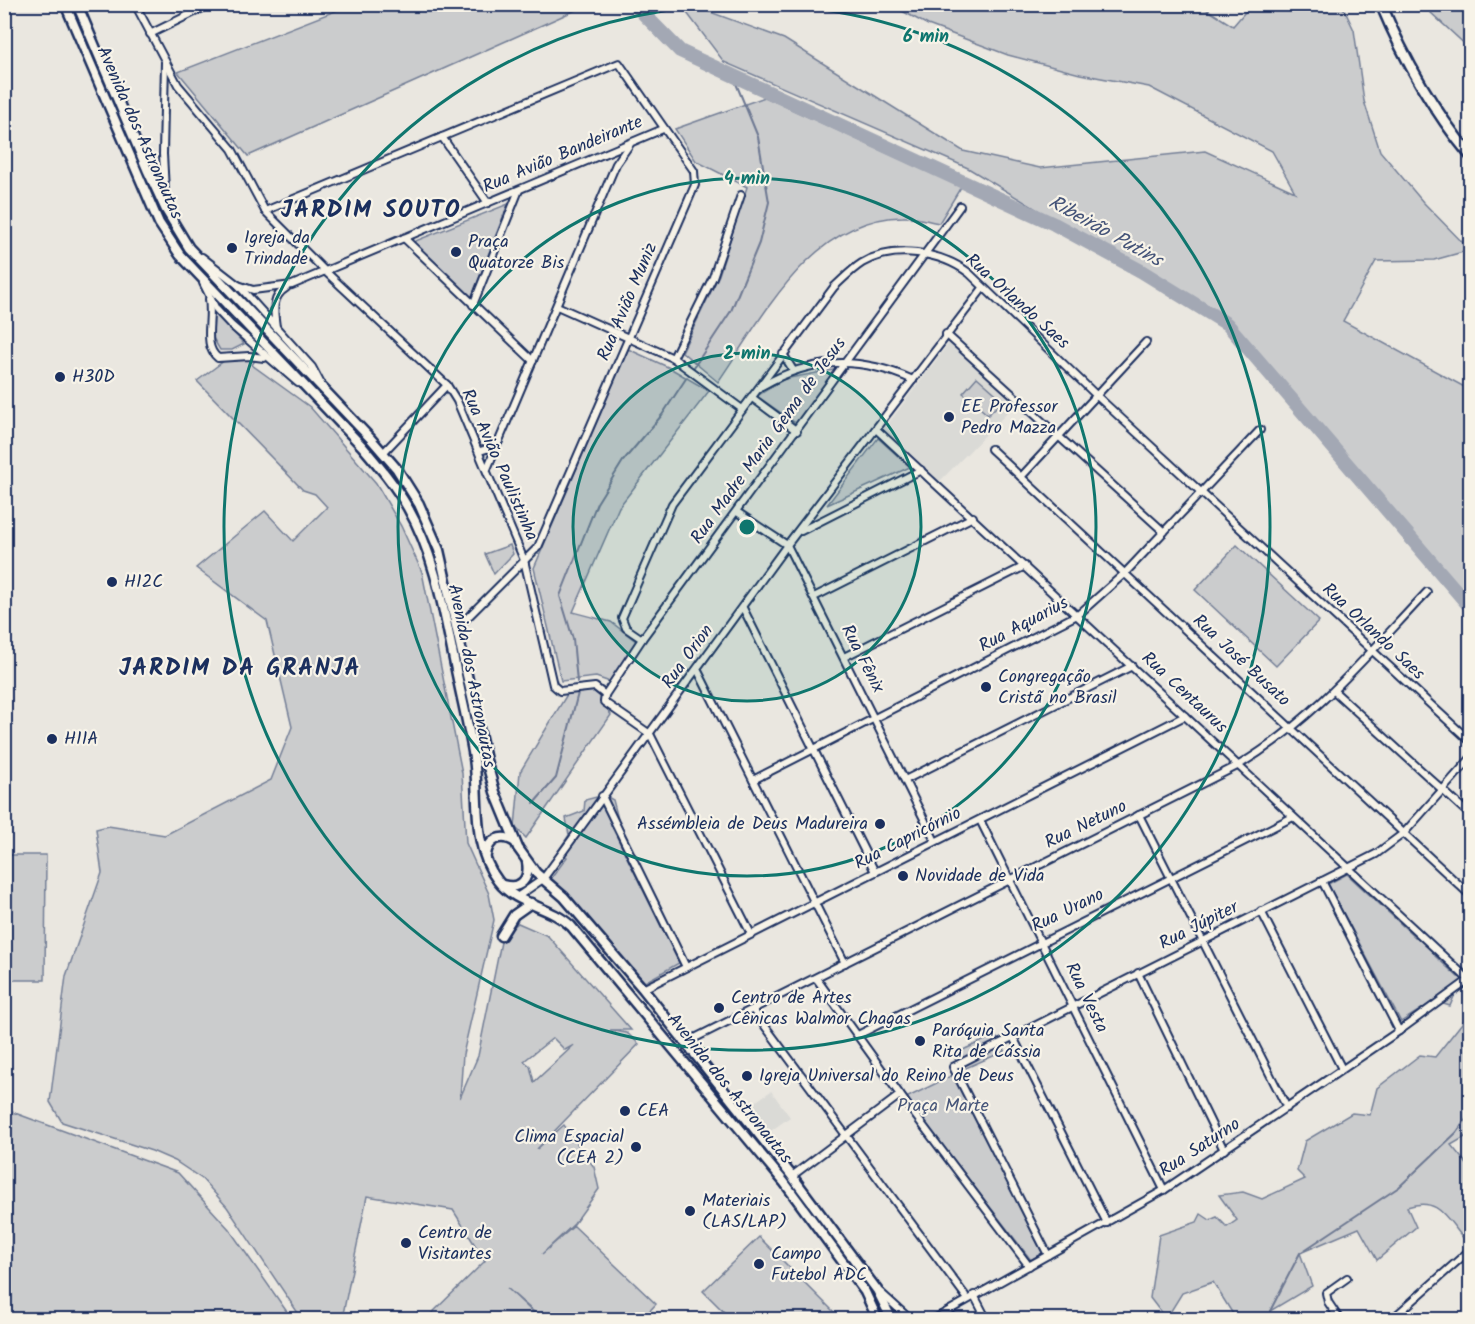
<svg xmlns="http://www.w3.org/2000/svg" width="1475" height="1324" viewBox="0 0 1475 1324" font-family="Kalam,sans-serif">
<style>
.built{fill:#dadad6}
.green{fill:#cbcccd;stroke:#737e96;stroke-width:1.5;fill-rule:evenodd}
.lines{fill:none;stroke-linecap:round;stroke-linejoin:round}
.stream{stroke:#6d7892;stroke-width:2}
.river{stroke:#a3a8b4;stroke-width:14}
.minor-casing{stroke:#1b2f5e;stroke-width:10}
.secondary-casing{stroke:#1b2f5e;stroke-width:13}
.primary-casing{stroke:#1b2f5e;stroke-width:14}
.minor{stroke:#f7f3e8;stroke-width:6}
.secondary{stroke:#f7f3e8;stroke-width:8}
.primary{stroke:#f7f3e8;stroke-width:9}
.ring{fill:none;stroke:#0f766e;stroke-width:3}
.poi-dot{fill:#1b2f5e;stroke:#f7f3e8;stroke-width:2}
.labels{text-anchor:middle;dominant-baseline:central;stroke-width:4.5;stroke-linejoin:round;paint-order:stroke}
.street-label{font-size:18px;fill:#1b2f5e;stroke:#f7f3e8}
.poi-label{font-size:18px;fill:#1b2f5e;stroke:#f7f3e8;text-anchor:start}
.park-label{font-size:18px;fill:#47567a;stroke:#f7f3e8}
.water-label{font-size:20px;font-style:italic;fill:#445378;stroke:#f7f3e8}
.district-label{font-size:24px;font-weight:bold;letter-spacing:1.5px;fill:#1b2f5e;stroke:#f7f3e8}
.centre{fill:#0f766e;stroke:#f7f3e8;stroke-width:3}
.ring-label{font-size:18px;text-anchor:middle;font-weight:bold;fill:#0f766e;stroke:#f7f3e8;stroke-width:4.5;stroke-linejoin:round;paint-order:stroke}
</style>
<rect width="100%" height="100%" fill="#eae7e0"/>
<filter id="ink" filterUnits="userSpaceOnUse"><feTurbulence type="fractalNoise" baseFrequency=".0167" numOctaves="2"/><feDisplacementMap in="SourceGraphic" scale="12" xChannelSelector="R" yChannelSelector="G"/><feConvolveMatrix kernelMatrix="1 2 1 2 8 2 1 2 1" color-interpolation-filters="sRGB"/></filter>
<g filter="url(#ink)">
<g class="built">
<polygon points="949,343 1016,404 940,481 884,429"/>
<polygon points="771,1091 790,1117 768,1133 748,1107"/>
</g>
<g class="green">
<polygon points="353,4 587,4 587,5 248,156 178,72"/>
<polygon points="681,5 691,5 784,39 963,151 1040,168 1205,151 1295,192 1272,151 1149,87 1080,74 1008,55 928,25 891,5 1200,5 1233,26 1251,5 1342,5 1354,30 1364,101 1380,151 1423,202 1470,250 1434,260 1376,261 1343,321 1470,390 1470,607 1227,324 968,168 724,62"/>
<polygon points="1427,5 1470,5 1470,49 1429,11"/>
<path d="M765,97l196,90 -22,36c-12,-2 -25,-7 -36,-6 -91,1 -140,100 -185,165l-36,-30 37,-77 28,-88 -51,-26 -21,-32z"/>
<polygon points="508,204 471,299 413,242"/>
<polygon points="214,311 244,344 232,350 220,350 213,338"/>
<polygon points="628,349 670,368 709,391 619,507 573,612 611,622 637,642 610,682 596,677 561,681 534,568"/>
<path d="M257,357l-5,8 58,42 66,76 25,43 21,46 40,201 4,70 23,51 5,26 -31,134 -3,44 18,-42 24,-119 16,-14 30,13 83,94h-21l17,3 12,11 -102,105 27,-24 30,42 5,22 -25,35 -32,30 32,-28 82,78 -14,15h-100l-35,-31 33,31h-114l59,-58 -32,-51 -86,-14 -25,123h-40l-75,-112 -25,-28 -27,-18 -23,-10 -90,-29 -12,-20 16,-126 36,-103 -6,-44 12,-3 57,9 106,-55 21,-53 -25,-106 -71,-53 69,-57 28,30 34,-34 -12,-13 -12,-4 -106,-109 31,-23zM553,1038l12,12 9,-5 -40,37 -4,-16 -6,-5z"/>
<polygon points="838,369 797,424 757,396 784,379"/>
<polygon points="977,377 1003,400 988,415 963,393"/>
<polygon points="878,438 910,467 827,505"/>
<polygon points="510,545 513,554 494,574 485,554"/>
<polygon points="1237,545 1319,621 1276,666 1195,590"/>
<polygon points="569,691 597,691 611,715 526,838 515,827 520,772"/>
<polygon points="604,795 613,800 618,819 611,825 679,963 645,982 550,880 567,857 557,853 569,835 566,818 584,811 585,800"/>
<polygon points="5,855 46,855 45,980 5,980"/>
<polygon points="1347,874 1415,937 1430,939 1437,947 1435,956 1458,977 1461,977 1464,983 1458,987 1450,1006 1434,1001 1401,1022 1328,884"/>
<path d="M1470,1013v121l-19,11 19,23v72h-5c-19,-22 -26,-44 -58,-33l9,20 -39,33 -18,-32 -59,25 12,33 -42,25 3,8h-37l-23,-37 -31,11 -16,26 -16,-21 9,-63 38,-13 4,-8 9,6 7,-3 10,10 10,-7 -18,-25 24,-3 19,7 43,-20 -8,-8 8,-30 47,-28 18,2 7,-27 43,-33 15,2z"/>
<polygon points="994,1036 1003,1043 1005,1051 966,1068 955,1059 965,1049"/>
<polygon points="953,1075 1044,1252 1031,1260 906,1098"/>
<polygon points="4,1109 178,1173 229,1229 292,1319 5,1319"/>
<polygon points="759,1237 840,1318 838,1319 731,1319 703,1291"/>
</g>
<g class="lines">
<g class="stream">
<polyline points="694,367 731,311 759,243 769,202 758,137 733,76"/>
<polyline points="577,682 573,639 560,596 597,503 623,461 662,415 687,377"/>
<polyline points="534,803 556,778 578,693"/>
<polyline points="1270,1311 1300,1253 1399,1187 1456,1133 1470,1114"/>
</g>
<polyline class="river" points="634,4 680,51 1054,224 1141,271 1227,324 1470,607"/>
<g class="minor-casing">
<g id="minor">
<polyline points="135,4 178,85 232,149 265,211 325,271 447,385 457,401 524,560 553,685 560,691 595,687 605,695 604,702 650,734 751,934"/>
<polyline points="150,34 211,4"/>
<polyline points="165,62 163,154 166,208"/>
<polyline points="442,137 488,203"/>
<polyline points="265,211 619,63 694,171 695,185 538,547 457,628"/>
<polyline points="404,238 533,361"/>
<polyline points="202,257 238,285 312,367 321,384"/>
<polyline points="203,283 216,309 231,325 298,383"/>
<polyline points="238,285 253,290 292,285 663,129"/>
<path d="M209,299c4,21 -7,47 9,59l31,-2 15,2"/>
<polyline points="473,305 519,190"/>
<polyline points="557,306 673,358 742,409"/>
<path d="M276,327c-2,-15 -5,-30 10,-39"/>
<polyline points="946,334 1164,532"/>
<polyline points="783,354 793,370"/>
<polyline points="673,358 713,277 741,195"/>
<path d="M762,386c50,-29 98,-30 151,-6"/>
<polyline points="751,397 797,431"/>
<polyline points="876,429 1469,980"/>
<polyline points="991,449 1470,895"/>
<polyline points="480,451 493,447 499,441"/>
<polyline points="383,453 447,385"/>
<polyline points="487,469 616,164 630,144"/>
<polyline points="1021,477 1146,342"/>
<polyline points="737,512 787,545 935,841"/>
<polyline points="801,531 921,470"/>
<polyline points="814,597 973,517"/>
<polyline points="743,608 875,872"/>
<path d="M642,639l-16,-11 -4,-10 50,-114 162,-217c9,-8 17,-17 28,-24 32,-19 79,-11 107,10l128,123 373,345"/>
<polyline points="844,657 1025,566"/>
<polyline points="697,669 845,963"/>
<polyline points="1334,691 1470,815"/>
<polyline points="605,695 642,639 960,206"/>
<polyline points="753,780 1079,614 1125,573 1260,430"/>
<polyline points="905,780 1132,666"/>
<polyline points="602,796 686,967"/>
<polyline points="1139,815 1287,1108"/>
<polyline points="980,820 1164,1190"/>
<polyline points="1322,881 1399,1031"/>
<polyline points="517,897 543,879 787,545 983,288"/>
<polyline points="1261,911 1342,1069"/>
<polyline points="1138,973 1224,1150"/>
<polyline points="816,978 906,1103 1029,1266"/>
<polyline points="643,989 1185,716"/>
<polyline points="753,1010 967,1298"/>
<polyline points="858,1035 1293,817"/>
<polyline points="1013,1037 1107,1223"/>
<path d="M685,1043l554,-278c74,-44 129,-111 188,-173"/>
<polyline points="792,1176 900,1095"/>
<polyline points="1048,1255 953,1067 1376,854 1404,833 1470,759"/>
<polyline points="880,1292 911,1320"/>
<polyline points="974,1295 987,1320"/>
<polyline points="932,1320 1164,1190 1399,1031 1470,979"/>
<polyline points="1340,1320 1328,1302 1326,1293 1347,1278"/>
<polyline points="1391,1320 1470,1250"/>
</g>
</g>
<g class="secondary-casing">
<g id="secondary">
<path d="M65,4l94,219 21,32 182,191c17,20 33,39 46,62 27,47 36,104 47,157 6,31 14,62 19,93 6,42 -3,88 24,123 18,24 52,25 73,45l213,256 81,110 13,28"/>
<polyline points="77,4 147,169 166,210 189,248 371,439 397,469 419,504 439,550 486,760 495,792 518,848 536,873 564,897 643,989 792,1176 877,1290 892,1320"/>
<path d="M486,855c2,-16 16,-22 29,-13"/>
<path d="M503,885c18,5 27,-6 24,-23"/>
<polyline points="501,936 514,915 531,903"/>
</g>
</g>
<g class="primary-casing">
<path id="primary" d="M1381,4c23,55 51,105 89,151"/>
</g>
<use href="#minor" class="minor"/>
<use href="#secondary" class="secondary"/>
<use href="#primary" class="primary"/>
</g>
</g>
<circle cx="747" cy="527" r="174" fill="#0f766e" fill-opacity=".12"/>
<g class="ring">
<circle cx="747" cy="527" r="174"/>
<circle cx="747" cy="527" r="349"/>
<path d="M774 5A523 523 0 1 1 720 5"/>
</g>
<g class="poi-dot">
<circle cx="232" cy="248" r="6"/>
<circle cx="456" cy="252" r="6"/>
<circle cx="60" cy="377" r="6"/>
<circle cx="949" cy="417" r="6"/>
<circle cx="112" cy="582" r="6"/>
<circle cx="986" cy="687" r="6"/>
<circle cx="52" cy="739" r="6"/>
<circle cx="880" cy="824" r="6"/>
<circle cx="903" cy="876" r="6"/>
<circle cx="719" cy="1008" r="6"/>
<circle cx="920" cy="1041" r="6"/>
<circle cx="747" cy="1076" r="6"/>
<circle cx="625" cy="1111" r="6"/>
<circle cx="636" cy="1147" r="6"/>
<circle cx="690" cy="1211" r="6"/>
<circle cx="406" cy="1243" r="6"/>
<circle cx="759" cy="1264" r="6"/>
</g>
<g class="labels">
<g class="street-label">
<text transform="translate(139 133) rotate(66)">Avenida dos Astronautas</text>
<text transform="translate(563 155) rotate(-23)">Rua Avião Bandeirante</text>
<text transform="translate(628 302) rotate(-67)">Rua Avião Muniz</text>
<text transform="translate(1017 302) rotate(42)">Rua Orlando Saes</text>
<text transform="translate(769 441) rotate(-54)">Rua Madre Maria Gema de Jesus</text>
<text transform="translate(499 465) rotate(66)">Rua Avião Paulistinha</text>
<text transform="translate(1024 625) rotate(-28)">Rua Aquarius</text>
<text transform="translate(1373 632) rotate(43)">Rua Orlando Saes</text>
<text transform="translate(688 657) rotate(-54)">Rua Orion</text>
<text transform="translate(862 659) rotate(63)">Rua Fênix</text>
<text transform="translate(1241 661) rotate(43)">Rua José Busato</text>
<text transform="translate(471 676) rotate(79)">Avenida dos Astronautas</text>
<text transform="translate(1184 693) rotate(43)">Rua Centaurus</text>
<text transform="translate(1086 825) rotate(-26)">Rua Netuno</text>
<text transform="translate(908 839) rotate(-27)">Rua Capricórnio</text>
<text transform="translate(1068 911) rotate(-26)">Rua Urano</text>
<text transform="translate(1199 926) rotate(-27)">Rua Júpiter</text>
<text transform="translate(1086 998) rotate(64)">Rua Vesta</text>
<text transform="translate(729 1089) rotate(51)">Avenida dos Astronautas</text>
<text transform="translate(1200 1148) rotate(-33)">Rua Saturno</text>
</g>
<g class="poi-label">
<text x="244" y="238">Igreja da<tspan x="244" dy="21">Trindade</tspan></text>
<text x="468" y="242">Praça<tspan x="468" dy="21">Quatorze Bis</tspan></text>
<text x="72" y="377">H30D</text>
<text x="961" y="407">EE Professor<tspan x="961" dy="21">Pedro Mazza</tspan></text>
<text x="124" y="582">H12C</text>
<text x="998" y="677">Congregação<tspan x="998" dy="21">Cristã no Brasil</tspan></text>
<text x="64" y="739">H11A</text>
<text x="868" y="824" text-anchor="end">Assémbleia de Deus Madureira</text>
<text x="915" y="876">Novidade de Vida</text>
<text x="731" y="998">Centro de Artes<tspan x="731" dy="21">Cênicas Walmor Chagas</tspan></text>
<text x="932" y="1031">Paróquia Santa<tspan x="932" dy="21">Rita de Cássia</tspan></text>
<text x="759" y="1076">Igreja Universal do Reino de Deus</text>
<text x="637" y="1111">CEA</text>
<text x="624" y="1137" text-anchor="end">Clima Espacial<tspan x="624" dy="21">(CEA 2)</tspan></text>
<text x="702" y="1201">Materiais<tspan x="702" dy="21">(LAS/LAP)</tspan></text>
<text x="418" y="1233">Centro de<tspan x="418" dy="21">Visitantes</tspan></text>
<text x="771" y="1254">Campo<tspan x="771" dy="21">Futebol ADC</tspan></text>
</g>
<g class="park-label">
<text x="943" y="1106">Praça Marte</text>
</g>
<g class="water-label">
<text transform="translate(1105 232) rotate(29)">Ribeirão Putins</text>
</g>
<g class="district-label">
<text x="371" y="210">JARDIM SOUTO</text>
<text x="240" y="668">JARDIM DA GRANJA</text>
</g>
</g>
<circle cx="747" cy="527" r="9" class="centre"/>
<g class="ring-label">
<text x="926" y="42">6 min</text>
<text x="747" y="184">4 min</text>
<text x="747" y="359">2 min</text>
</g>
<rect width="1475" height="1324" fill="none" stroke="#f7f3e8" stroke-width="24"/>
<rect x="12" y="12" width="1451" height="1300" fill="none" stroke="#1b2f5e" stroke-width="2" filter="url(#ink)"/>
</svg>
